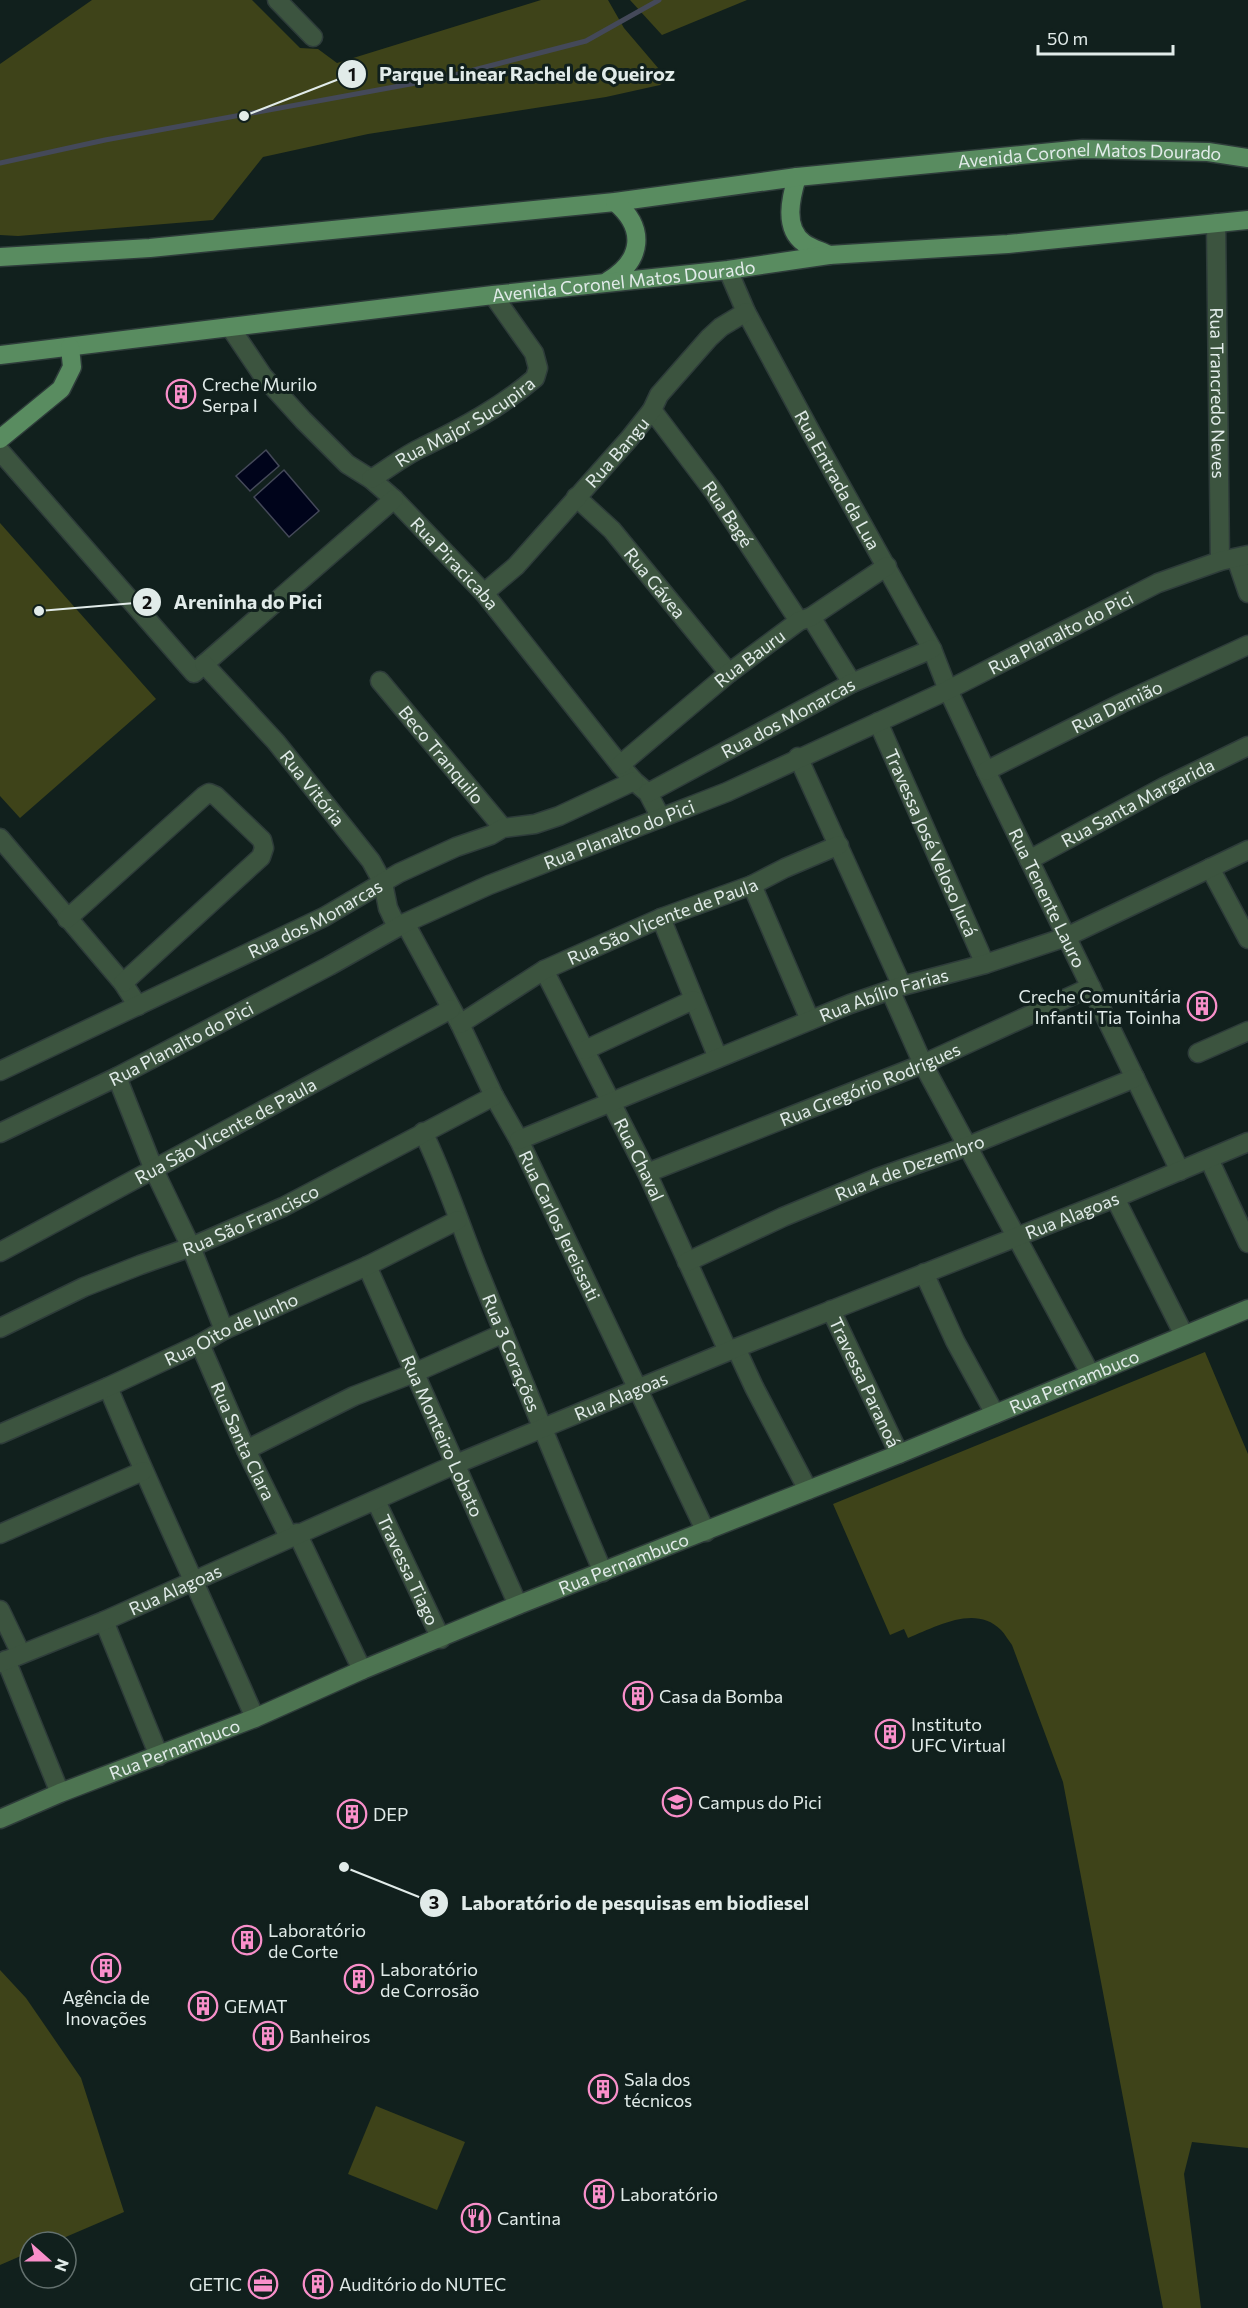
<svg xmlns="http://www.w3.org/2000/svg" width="1248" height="2308" viewBox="0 0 1248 2308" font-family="Commissioner,sans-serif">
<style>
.green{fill:#3e4319}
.water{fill:#00041b;stroke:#444959;stroke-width:1.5}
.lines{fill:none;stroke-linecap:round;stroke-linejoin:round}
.stream{stroke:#444959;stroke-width:5}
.street-casing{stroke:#2e3c3a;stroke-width:21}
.secondary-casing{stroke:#2e3c3a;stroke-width:21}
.primary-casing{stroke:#2e3c3a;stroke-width:21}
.street{stroke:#3c543f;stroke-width:18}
.secondary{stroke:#4d7451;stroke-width:18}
.primary{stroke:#598c60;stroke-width:18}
.labels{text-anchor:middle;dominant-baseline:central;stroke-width:6;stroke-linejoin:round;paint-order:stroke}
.street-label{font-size:18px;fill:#e1ebe9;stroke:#11201d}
.poi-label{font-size:18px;fill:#e1ebe9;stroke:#11201d;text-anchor:start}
.leader{fill:none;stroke:#e1ebe9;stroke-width:2}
.callout-dot{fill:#e1ebe9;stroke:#11201d;stroke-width:2}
.mark-label{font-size:18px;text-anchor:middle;font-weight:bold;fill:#111}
.callout-label{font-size:20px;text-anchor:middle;font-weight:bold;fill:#e1ebe9;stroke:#11201d;stroke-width:6;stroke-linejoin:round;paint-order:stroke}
</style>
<rect width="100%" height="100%" fill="#11201d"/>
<g class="green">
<polygon points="92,0 252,0 300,48 318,49 337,63 541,0 608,0 624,28 664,75 664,81 660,85 606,97 368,134 263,157 213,220 18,236 0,235 0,64"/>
<polygon points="630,0 747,0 662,35"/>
<polygon points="0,523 156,699 20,818 0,796"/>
<path d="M1205,1352l43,102v694l-56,-6 -8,32 17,134h-38l-100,-526 -51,-137c-4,-5 -7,-11 -11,-15 -26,-26 -65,-3 -93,8l-4,-9 -14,6 -57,-131z"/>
<polygon points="0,1970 26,1998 81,2078 124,2212 54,2242 30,2242 30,2252 0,2265"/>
<polygon points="376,2106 465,2142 437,2210 348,2174"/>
</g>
<g class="water">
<polygon points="266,450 279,466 250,491 236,476"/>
<polygon points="284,470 319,511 289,537 254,497"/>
</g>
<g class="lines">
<polyline class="stream" points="0,163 105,140 443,78 586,41 659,0"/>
<g class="street-casing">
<g id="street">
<polyline points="277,0 313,37"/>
<path id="s1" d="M1216,223l4,338"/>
<path id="s2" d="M728,270l18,42 66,122 120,215 16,41 38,81 194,400"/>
<path id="s3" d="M230,327l33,49 40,44 44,44 24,15 23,20 90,94 136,172 14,16 14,12 13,25"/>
<path id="s4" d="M652,410l62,82 85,129"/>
<polyline points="0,451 194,673 394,499"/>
<path id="s5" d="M371,479c17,-10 34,-24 52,-32 39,-19 78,-40 112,-69l3,-10 -4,-15 -41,-58"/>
<path id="s6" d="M576,497l36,33 117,143"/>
<polyline points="1236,558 1248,593"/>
<path id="s7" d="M484,593l32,-27 113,-127 23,-29 7,-15 50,-57 12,-11 25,-15"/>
<polyline points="811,617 852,683"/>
<path id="s8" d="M204,664l72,78 95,119 12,22 5,25 9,19"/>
<path id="s9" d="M380,681l123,147"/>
<path id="s10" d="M878,722l107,242"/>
<polyline points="798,757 902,986"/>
<path id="s11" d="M620,765l109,-92 70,-52 12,-4 76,-51"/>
<path id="s12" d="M986,771l136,-68 126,-58"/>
<path id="s13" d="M648,793l204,-110 80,-34"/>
<polyline points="0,838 123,983 138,1006"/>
<path id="s14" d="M1029,860l135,-73 84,-41"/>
<polyline points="1210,868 1248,939"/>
<polyline points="752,885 810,1020"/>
<polyline points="661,918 718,1058"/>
<polyline points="67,919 204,796 209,793 216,796 262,840 264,848 261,857 123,983"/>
<path id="s15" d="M405,923l55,101 34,72 25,44 187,392"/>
<path id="s16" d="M544,970l103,203 81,178"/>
<polyline points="890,990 923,1064 1091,1375"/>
<path id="s17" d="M460,1024l84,-54 117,-52 91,-33 33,-17 54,-23"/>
<polyline points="585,1050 693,1000"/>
<polyline points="1198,1053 1248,1031"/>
<path id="s18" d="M0,1071l324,-154 75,-44 57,-26 35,-12 12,-7 32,-4 24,-8 75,-35"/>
<polyline points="117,1077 154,1170 191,1247 224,1330"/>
<path id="s19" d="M423,1132c22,45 37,93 56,140 41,101 81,201 124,300"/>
<path id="s20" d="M0,1133l117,-56 212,-111 76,-43 84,-38 238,-93 221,-102 210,-107 62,-22 28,-6"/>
<path id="s21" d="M519,1140l331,-136 52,-18 83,-22 81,-27 182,-87"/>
<polyline points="1209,1159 1248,1243"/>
<path id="s22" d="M647,1173l276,-109 168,-77"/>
<polyline points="1115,1198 1184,1335"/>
<path id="s23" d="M0,1252l451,-243"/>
<path id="s24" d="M687,1262l96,-45 94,-39 91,-32 167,-68"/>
<path id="s25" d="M367,1266l151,339"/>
<polyline points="924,1273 955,1341 995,1414"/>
<path id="s26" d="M831,1310l68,144"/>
<path id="s27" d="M0,1328l84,-41 56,-22 51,-18 92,-40 211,-111"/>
<path id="s28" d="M200,1344l46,106 43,87"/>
<polyline points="736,1348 754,1387 808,1490"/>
<path d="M108,1387c46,111 99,221 147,331"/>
<path id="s29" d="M0,1434l108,-47 92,-43 24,-14 143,-64 91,-46"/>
<polyline points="246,1450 354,1396 414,1373 504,1333"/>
<path id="s30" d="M376,1501l65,138"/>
<polyline points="297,1533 362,1670"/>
<polyline points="0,1534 143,1471"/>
<polyline points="0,1610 21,1654"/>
<polyline points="104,1621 159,1756"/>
<polyline points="6,1660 60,1793"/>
<path id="s31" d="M0,1663l104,-42 352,-157 280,-116 379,-150 133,-56"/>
</g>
</g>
<g class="secondary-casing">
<g id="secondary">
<path id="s32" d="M0,1819l60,-26 195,-75 107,-48 156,-65 381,-151 349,-145"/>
</g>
</g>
<g class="primary-casing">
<g id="primary">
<path d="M797,177c-6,20 -14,51 7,66 7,5 17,8 25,12"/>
<path id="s33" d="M0,257l150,-9 465,-46 182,-25 286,-28 125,3 40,6"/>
<path d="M608,281c35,-21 38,-53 7,-79"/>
<path id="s34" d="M0,355l493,-60 235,-25 101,-15 179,-11 240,-24"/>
<polyline points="0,439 61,389 72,367 70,347"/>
</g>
</g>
<use href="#street" class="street"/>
<use href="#secondary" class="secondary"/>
<use href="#primary" class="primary"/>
</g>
<defs>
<g id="building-ring" transform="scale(1.5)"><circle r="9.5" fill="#11201d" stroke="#f98fca" stroke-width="1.5"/><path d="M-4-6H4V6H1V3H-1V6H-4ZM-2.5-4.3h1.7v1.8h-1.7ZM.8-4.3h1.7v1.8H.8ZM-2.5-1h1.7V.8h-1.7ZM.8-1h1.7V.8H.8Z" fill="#f98fca"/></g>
<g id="university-ring" transform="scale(1.5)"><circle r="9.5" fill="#11201d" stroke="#f98fca" stroke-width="1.5"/><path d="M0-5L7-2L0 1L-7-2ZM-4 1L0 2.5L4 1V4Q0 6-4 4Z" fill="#f98fca"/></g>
<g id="restaurant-ring" transform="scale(1.5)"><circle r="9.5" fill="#11201d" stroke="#f98fca" stroke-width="1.5"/><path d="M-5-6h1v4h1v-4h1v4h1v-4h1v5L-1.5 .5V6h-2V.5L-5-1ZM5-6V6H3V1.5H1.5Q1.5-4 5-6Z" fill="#f98fca"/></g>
<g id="office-ring" transform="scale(1.5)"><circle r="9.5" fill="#11201d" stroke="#f98fca" stroke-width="1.5"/><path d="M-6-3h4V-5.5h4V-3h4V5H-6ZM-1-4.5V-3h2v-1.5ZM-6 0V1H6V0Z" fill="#f98fca"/></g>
</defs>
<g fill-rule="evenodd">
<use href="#building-ring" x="181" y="394"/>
<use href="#building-ring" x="1202" y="1006"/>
<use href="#building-ring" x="638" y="1696"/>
<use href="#building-ring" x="890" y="1734"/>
<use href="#university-ring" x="677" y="1802"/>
<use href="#building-ring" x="352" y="1814"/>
<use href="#building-ring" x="247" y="1940"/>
<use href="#building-ring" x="106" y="1968"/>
<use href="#building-ring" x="359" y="1979"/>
<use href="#building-ring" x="203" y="2006"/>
<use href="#building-ring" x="268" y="2036"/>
<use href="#building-ring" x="603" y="2089"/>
<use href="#building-ring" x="599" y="2194"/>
<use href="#restaurant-ring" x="476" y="2218"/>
<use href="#office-ring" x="263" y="2284"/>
<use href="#building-ring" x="318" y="2284"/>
</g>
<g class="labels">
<g class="street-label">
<text stroke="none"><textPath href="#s33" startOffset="1095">Avenida Coronel Matos Dourado</textPath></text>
<text stroke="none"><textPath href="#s34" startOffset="628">Avenida Coronel Matos Dourado</textPath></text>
<text stroke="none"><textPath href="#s1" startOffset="170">Rua Trancredo Neves</textPath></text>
<text stroke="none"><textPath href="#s5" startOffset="110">Rua Major Sucupira</textPath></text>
<text stroke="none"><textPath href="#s7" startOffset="194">Rua Bangu</textPath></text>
<text stroke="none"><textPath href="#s2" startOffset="237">Rua Entrada da Lua</textPath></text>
<text stroke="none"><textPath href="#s4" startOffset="129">Rua Bagé</textPath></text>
<text stroke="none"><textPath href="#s3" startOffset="328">Rua Piracicaba</textPath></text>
<text stroke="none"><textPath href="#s6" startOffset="117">Rua Gávea</textPath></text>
<text stroke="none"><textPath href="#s20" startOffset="1174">Rua Planalto do Pici</textPath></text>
<text stroke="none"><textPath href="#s11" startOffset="168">Rua Bauru</textPath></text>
<text stroke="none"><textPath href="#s12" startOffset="146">Rua Damião</textPath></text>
<text stroke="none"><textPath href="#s13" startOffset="159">Rua dos Monarcas</textPath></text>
<text stroke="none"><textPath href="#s9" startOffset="96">Beco Tranquilo</textPath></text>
<text stroke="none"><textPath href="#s8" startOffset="165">Rua Vitória</textPath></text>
<text stroke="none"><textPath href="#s14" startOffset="123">Rua Santa Margarida</textPath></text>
<text stroke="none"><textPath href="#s20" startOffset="688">Rua Planalto do Pici</textPath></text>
<text stroke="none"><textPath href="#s10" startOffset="132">Travessa José Veloso Jucá</textPath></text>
<text stroke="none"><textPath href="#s2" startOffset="705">Rua Tenente Lauro</textPath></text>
<text stroke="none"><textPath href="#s18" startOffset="350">Rua dos Monarcas</textPath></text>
<text stroke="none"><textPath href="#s17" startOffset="228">Rua São Vicente de Paula</textPath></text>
<text stroke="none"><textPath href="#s21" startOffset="393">Rua Abílio Farias</textPath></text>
<text stroke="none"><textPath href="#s20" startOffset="202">Rua Planalto do Pici</textPath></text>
<text stroke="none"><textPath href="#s22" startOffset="240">Rua Gregório Rodrigues</textPath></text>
<text stroke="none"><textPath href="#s23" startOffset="256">Rua São Vicente de Paula</textPath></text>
<text stroke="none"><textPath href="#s16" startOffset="212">Rua Chaval</textPath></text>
<text stroke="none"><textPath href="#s24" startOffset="242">Rua 4 de Dezembro</textPath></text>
<text stroke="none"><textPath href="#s31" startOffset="1162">Rua Alagoas</textPath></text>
<text stroke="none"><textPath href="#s27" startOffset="273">Rua São Francisco</textPath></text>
<text stroke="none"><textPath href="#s15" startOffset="340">Rua Carlos Jereissati</textPath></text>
<text stroke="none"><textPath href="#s29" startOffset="254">Rua Oito de Junho</textPath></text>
<text stroke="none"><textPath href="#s19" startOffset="238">Rua 3 Corações</textPath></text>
<text stroke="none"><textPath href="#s26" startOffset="80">Travessa Paranoá</textPath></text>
<text stroke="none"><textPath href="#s32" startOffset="1160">Rua Pernambuco</textPath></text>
<text stroke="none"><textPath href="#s31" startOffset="676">Rua Alagoas</textPath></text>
<text stroke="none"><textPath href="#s25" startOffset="186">Rua Monteiro Lobato</textPath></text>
<text stroke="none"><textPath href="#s28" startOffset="106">Rua Santa Clara</textPath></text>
<text stroke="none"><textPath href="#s32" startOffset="674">Rua Pernambuco</textPath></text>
<text stroke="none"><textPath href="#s30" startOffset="76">Travessa Tiago</textPath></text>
<text stroke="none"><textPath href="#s31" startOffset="190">Rua Alagoas</textPath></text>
<text stroke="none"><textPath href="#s32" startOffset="188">Rua Pernambuco</textPath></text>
</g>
<g class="poi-label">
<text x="202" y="384">Creche Murilo<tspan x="202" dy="21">Serpa I</tspan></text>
<text x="1181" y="996" text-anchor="end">Creche Comunitária<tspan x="1181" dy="21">Infantil Tia Toinha</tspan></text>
<text x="659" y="1696">Casa da Bomba</text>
<text x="911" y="1724">Instituto<tspan x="911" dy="21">UFC Virtual</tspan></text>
<text x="698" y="1802">Campus do Pici</text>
<text x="373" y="1814">DEP</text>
<text x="268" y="1930">Laboratório<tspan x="268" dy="21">de Corte</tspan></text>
<text x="380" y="1969">Laboratório<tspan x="380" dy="21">de Corrosão</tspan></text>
<text x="106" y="1997" text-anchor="middle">Agência de<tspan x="106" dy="21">Inovações</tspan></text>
<text x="224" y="2006">GEMAT</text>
<text x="289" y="2036">Banheiros</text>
<text x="624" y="2079">Sala dos<tspan x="624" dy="21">técnicos</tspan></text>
<text x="620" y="2194">Laboratório</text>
<text x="497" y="2218">Cantina</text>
<text x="242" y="2284" text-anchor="end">GETIC</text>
<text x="339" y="2284">Auditório do NUTEC</text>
</g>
</g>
<path class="leader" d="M244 116L352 74M39 611L147 602M344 1867L434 1903"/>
<g class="callout-dot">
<circle cx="244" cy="116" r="6"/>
<circle cx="39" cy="611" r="6"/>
<circle cx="344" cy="1867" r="6"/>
<circle cx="352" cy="74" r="15"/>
<circle cx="147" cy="602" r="15"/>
<circle cx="434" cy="1903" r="15"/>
</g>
<g class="mark-label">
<text x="352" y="81">1</text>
<text x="147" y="609">2</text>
<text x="434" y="1909">3</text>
</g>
<g class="callout-label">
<text x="527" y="81">Parque Linear Rachel de Queiroz</text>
<text x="248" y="609">Areninha do Pici</text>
<text x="635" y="1910">Laboratório de pesquisas em biodiesel</text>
</g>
<g transform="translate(48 2260) rotate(111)"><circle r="28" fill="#11201d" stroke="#64716f" stroke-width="1.5"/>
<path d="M0-4.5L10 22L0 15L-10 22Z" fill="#f98fca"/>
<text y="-9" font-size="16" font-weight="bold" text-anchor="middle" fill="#e1ebe9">N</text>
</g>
<path d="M1038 45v9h135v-9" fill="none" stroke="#e1ebe9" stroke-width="3"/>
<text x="1047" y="45" font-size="18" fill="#e1ebe9" stroke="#11201d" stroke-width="4.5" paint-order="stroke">50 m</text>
</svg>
